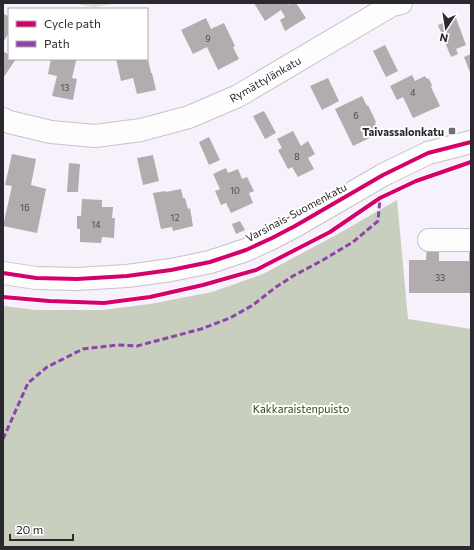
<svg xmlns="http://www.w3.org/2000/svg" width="474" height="550" viewBox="0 0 474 550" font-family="Commissioner,sans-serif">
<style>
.green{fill:#daded2}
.forest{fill:#c9cfbf}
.building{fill:#b2acaf}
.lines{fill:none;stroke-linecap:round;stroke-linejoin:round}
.minor-casing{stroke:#c7c3cb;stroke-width:24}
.minor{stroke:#fefdfe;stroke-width:22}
.quiet{stroke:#8e44ad;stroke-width:3;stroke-dasharray:6 3;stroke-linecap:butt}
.cycleway-casing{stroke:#fff;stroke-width:6}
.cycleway{stroke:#d6006c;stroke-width:4}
.poi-dot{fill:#736e76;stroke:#fff;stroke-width:1.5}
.labels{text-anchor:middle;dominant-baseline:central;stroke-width:4;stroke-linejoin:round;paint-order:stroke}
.number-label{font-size:9px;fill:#4e494f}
.street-label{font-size:11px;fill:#2c282f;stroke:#fff}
.poi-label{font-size:11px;font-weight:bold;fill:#2c282f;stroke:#fff;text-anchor:end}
.park-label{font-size:11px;fill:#334508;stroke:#fff}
</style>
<rect width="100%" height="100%" fill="#f6f1fb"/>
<polygon class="green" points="70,3 120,3 94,7"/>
<polygon class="forest" points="397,200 408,319 471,329 471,547 3,547 3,306 36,310 102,310 150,304 212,292 263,274 336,235"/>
<g class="building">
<polygon points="254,3 288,3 289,5 292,3 296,3 306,18 285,31 280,20 285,17 281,10 265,21"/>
<polygon points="3,13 9,17 9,33 3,42"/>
<polygon points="206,18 211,29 224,23 235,46 233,47 239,59 218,70 207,47 193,54 181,30"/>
<polygon points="456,18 466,45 456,49 458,54 451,57 438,25"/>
<polygon points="385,45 398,71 386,77 373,51"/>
<polygon points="3,51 9,55 9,59 16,59 3,78"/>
<polygon points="471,54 471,75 464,57"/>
<polygon points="51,59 78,59 76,61 72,78 77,79 73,100 52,96 57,76 48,74"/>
<polygon points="116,59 148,59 151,73 152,73 156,90 137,94 133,78 121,81"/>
<polygon points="412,75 415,81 425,76 426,78 429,79 432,85 431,87 440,106 413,118 403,97 397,100 390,86"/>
<polygon points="328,78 339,101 322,110 310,86"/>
<polygon points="362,96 367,106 368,105 376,122 375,123 380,133 353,146 335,109"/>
<polygon points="264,111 276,133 265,139 253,116"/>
<polygon points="293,131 301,146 308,141 315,154 308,158 314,169 298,177 292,167 288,169 278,150 282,148 277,139"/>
<polygon points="209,137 220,160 209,165 199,142"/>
<polygon points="12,154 36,159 31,185 46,189 37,233 3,226 12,186 5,185"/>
<polygon points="153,155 159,181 143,185 137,158"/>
<polygon points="69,163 80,164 78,192 67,192"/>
<polygon points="226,168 228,173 238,169 242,179 247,177 254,191 249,193 253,203 231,213 226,203 221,205 215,191 220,189 213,174"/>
<polygon points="181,189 183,198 185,198 188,209 190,208 193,226 173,231 172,227 161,229 153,193 166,191 166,192"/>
<polygon points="82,199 102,200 102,207 113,207 112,218 115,218 114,238 102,237 101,243 80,242 80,229 77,229 77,216 81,216"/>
<polygon points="240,221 245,230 236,234 232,224"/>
<polygon points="427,245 439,245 439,261 469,261 469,249 471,249 471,293 409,293 409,260 426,260"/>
</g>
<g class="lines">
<g class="minor-casing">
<g id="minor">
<polyline points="3,119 9,122 51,132 95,136 141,130 189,117 238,96 392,5 401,3"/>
<polyline points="429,240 471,240"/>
<polyline points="3,273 36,278 77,279 127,276 171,270 210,262 246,250 272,238 295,226 383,175 428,153 471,142"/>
</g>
</g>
<use href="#minor" class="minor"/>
<polyline class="quiet" points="3,439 28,383 47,367 83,349 117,345 137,346 201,329 230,318 253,305 276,287 293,276 323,260 353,242 378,221 380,198"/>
<g class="cycleway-casing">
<g id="cycleway">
<polyline points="3,273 36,278 77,279 127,276 171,270 210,262 246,250 272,238 295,226 383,175 428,153 471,142"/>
<polyline points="3,297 49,301 104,303 150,297 203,285 256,270 330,232 380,198 416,181 471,162"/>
</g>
</g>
<use href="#cycleway" class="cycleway"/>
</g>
<rect class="poi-dot" x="448" y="127" width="8" height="8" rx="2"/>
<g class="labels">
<g class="number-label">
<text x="208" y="38">9</text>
<text x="65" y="87">13</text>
<text x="413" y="92">4</text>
<text x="356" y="115">6</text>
<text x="297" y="156">8</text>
<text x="235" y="190">10</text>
<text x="25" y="207">16</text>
<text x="175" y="217">12</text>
<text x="96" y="224">14</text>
<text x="440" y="277">33</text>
</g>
<g class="street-label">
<text transform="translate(265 79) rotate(-30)">Rymättylänkatu</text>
<text transform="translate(296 212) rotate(-28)">Varsinais-Suomenkatu</text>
</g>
<g class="poi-label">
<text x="444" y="131">Taivassalonkatu</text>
</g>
<g class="park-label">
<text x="301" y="408">Kakkaraistenpuisto</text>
</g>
</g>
<rect width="474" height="550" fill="none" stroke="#2c282f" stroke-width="8"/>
<rect x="8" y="8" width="140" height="52" fill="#ffffff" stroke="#aba9ac"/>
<rect x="16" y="21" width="20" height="6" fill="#d6006c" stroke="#aba9ac"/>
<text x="44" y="28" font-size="12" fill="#2c282f">Cycle path</text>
<rect x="16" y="41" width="20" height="6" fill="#8e44ad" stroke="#aba9ac"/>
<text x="44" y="48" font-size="12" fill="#2c282f">Path</text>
<g transform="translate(446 28) rotate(192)" stroke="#ffffff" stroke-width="3" paint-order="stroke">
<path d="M0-3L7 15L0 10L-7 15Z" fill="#2c282f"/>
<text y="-6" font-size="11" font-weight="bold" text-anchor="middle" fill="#2c282f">N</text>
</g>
<path d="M10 534v6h63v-6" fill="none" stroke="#2c282f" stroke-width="2"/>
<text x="16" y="534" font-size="12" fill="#2c282f" stroke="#ffffff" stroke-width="3" paint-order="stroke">20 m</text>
</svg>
